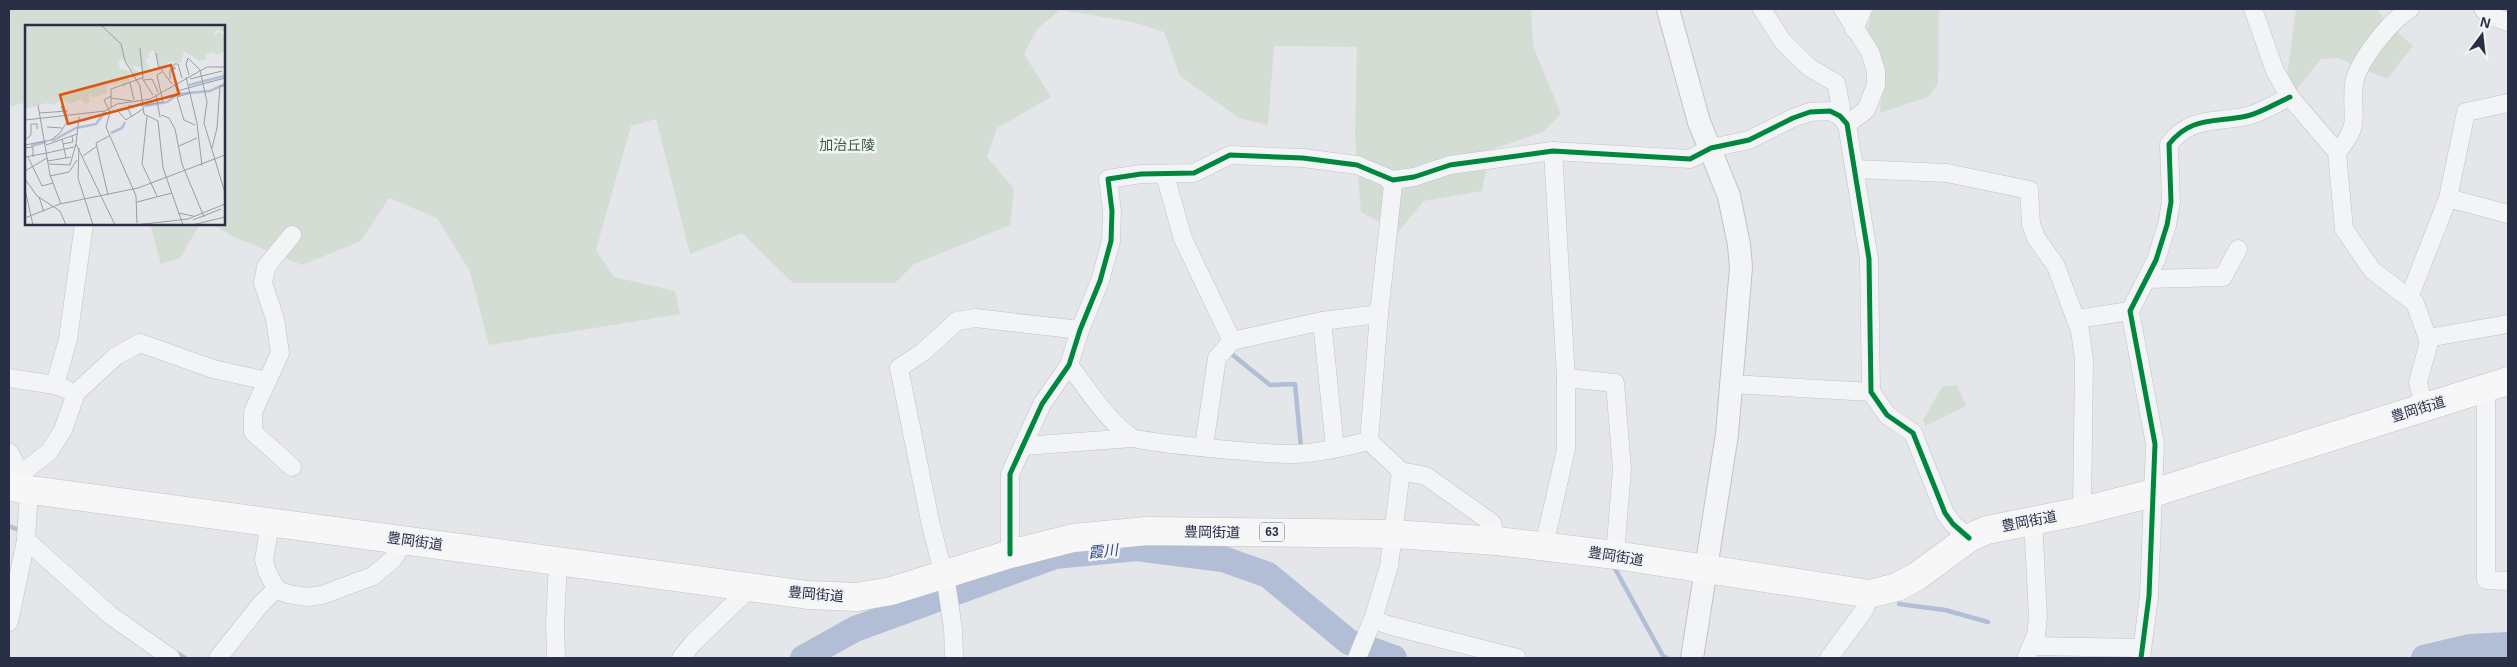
<svg xmlns="http://www.w3.org/2000/svg" width="2517" height="667" viewBox="0 0 2517 667" font-family="Arial,'Noto Sans JP',sans-serif">
<style>
.green{fill:#d3ddd4}
.lines{fill:none;stroke-linecap:round;stroke-linejoin:round}
.stream{stroke:#b1bed5;stroke-width:4.5}
.river{stroke:#b1bed5;stroke-width:26}
.minor-casing{stroke:#c1c2c7;stroke-width:19}
.tertiary-casing{stroke:#c1c2c7;stroke-width:24}
.primary-casing{stroke:#c0c3c7;stroke-width:29}
.minor{stroke:#f3f4f6;stroke-width:18}
.tertiary{stroke:#f3f4f6;stroke-width:22}
.primary{stroke:#f7f7f7;stroke-width:28}
.cycleway-casing{stroke:#f2f4f8;stroke-width:8}
.cycleway{stroke:#00873e;stroke-width:5}
.labels{text-anchor:middle;dominant-baseline:central;stroke-width:5;stroke-linejoin:round;paint-order:stroke}
.shield{fill:#f2f4f8;stroke:#656a7b;stroke-width:1}
.shield-label{font-size:12px;font-weight:bold;fill:#292f45}
.park-label{font-size:14px;fill:#376235;stroke:#f2f4f8}
.street-label{font-size:14px;fill:#292f45;stroke:#f2f4f8}
.water-label{font-size:15px;font-style:italic;fill:#30477c;stroke:#f2f4f8}
.inset-river{fill:none;stroke:#b1bed5;stroke-width:2.5}
.inset-road{fill:none;stroke:#999da7;stroke-width:1}
.view{fill:#de570f;fill-opacity:0.15;stroke:#de570f;stroke-width:2.5}
.inset-edge{fill:none;stroke:#292f45;stroke-width:2.5}
</style>
<rect width="100%" height="100%" fill="#e4e6e9"/>
<g class="green">
<polygon points="9,9 1531,9 1533,46 1561,114 1543,132 1490,150 1482,191 1424,201 1398,232 1361,212 1355,137 1357,47 1274,46 1268,125 1239,118 1180,76 1164,32 1133,22 1060,10 1038,28 1024,54 1051,97 997,128 987,157 1014,189 1010,225 914,264 895,283 793,283 742,233 690,254 656,119 631,126 596,250 614,277 675,291 680,314 489,345 470,272 437,218 389,198 361,241 302,265 234,237 212,224 224,224 224,26 26,26 26,102 9,107"/>
<polygon points="1872,9 1939,9 1938,84 1928,97 1880,113 1884,68 1866,37"/>
<polygon points="2296,9 2377,9 2386,22 2413,46 2387,79 2338,58 2321,59 2296,90 2287,76"/>
<polygon points="150,224 200,224 180,258 161,264"/>
<polygon points="1957,385 1966,406 1925,426 1923,420 1942,387"/>
</g>
<g class="lines">
<g class="stream">
<polyline points="1229,352 1270,385 1295,384 1301,448"/>
<polyline points="9,526 21,531"/>
<polyline points="1613,565 1663,656 1667,658"/>
<polyline points="1899,604 1945,610 1988,622"/>
<polyline points="175,652 185,658"/>
</g>
<g class="river">
<polyline points="803,658 855,629 1055,556 1136,548 1223,559 1268,575 1349,642 1394,658"/>
<polyline points="2424,658 2470,647 2508,645"/>
</g>
<g class="minor-casing">
<g id="minor">
<polyline points="1762,9 1783,42 1810,68 1836,83 1841,107 1840,116"/>
<polyline points="1843,9 1870,52 1876,71 1876,85 1866,110 1847,124"/>
<polyline points="2253,9 2275,71 2290,97 2337,152 2344,229 2372,270 2415,303 2429,342 2418,382 2424,408"/>
<polyline points="2483,9 2489,15 2508,22"/>
<polyline points="1854,29 1863,9"/>
<path d="M2337,152c26,-30 13,-34 17,-68 3,-22 37,-64 56,-75"/>
<polyline points="1855,169 1947,173 2029,190 2031,224 2036,238 2056,266 2080,331 2084,360 2082,511"/>
<polyline points="1165,175 1183,239 1232,341"/>
<polyline points="2448,198 2508,214"/>
<polyline points="292,235 266,267 263,283 275,319 280,353 253,412 253,432 292,467"/>
<polyline points="2147,279 2223,277 2238,249"/>
<polyline points="2409,298 2448,198 2466,112 2508,103"/>
<polyline points="2077,319 2130,311"/>
<polyline points="1322,321 1335,448"/>
<polyline points="2427,338 2508,324"/>
<path d="M1069,365c16,21 40,58 62,72 9,6 146,18 163,17 25,-1 50,-7 75,-13"/>
<polyline points="9,378 55,385 66,389"/>
<polyline points="1566,378 1615,383 1622,469 1615,555"/>
<polyline points="1731,384 1871,392"/>
<polyline points="55,385 68,339 84,224"/>
<polyline points="2486,388 2486,580 2508,581"/>
<polyline points="1369,441 1379,314 1393,185 1388,179"/>
<polyline points="1369,441 1401,471 1426,476 1492,523 1497,541"/>
<polyline points="1024,446 1132,438"/>
<polyline points="1204,446 1217,358 1232,341 1322,321 1379,314"/>
<polyline points="9,452 29,490 26,540 9,622"/>
<polyline points="19,475 49,452 63,430 76,393 116,356 140,343 213,369 267,381"/>
<polyline points="270,523 264,560 267,571 276,589 288,594 307,597 322,595 373,576 392,560 406,540"/>
<polyline points="26,540 110,615 171,658"/>
<polyline points="1544,546 1566,449 1566,378 1553,151"/>
<polyline points="1010,554 1010,474 1042,404 1069,365 1080,330 1100,281 1111,241 1112,211 1108,179 1141,174 1194,173 1230,155 1303,158 1357,165 1393,180 1414,177 1450,165 1553,151 1690,159 1711,148 1749,140 1793,118 1810,112 1830,111 1840,116 1847,124 1869,259 1871,392 1887,415 1913,433 1945,513 1953,524 1969,538"/>
<polyline points="1373,619 1388,625 1517,658"/>
<polyline points="2031,646 2142,648"/>
<polyline points="218,658 260,605 276,589"/>
<polyline points="556,658 555,623 558,563"/>
<polyline points="681,658 693,643 744,594 749,586"/>
<polyline points="954,658 953,629 947,588 930,521 899,368 923,352 957,321 975,318 1080,330"/>
<polyline points="1357,658 1373,619 1389,566 1401,471"/>
<polyline points="1829,658 1865,609 1870,594"/>
<polyline points="2026,658 2036,635 2038,617 2033,520"/>
<path d="M2141,658l8,-62 6,-152 -25,-133 26,-51 11,-35 4,-23 -2,-58c22,-28 46,-21 78,-28 14,-3 29,-13 43,-19"/>
</g>
</g>
<g class="tertiary-casing">
<polyline id="tertiary" points="1668,9 1699,122 1729,196 1739,245 1741,267 1727,434 1692,658"/>
</g>
<g class="primary-casing">
<polyline id="primary" points="9,487 808,595 857,597 891,591 1010,554 1073,538 1147,531 1394,534 1497,541 1615,555 1870,594 1897,587 1916,577 1969,538 1987,530 2082,511 2153,493 2508,381"/>
</g>
<use href="#minor" class="minor"/>
<use href="#tertiary" class="tertiary"/>
<use href="#primary" class="primary"/>
<g class="cycleway-casing">
<g id="cycleway">
<polyline points="1010,554 1010,474 1042,404 1069,365 1080,330 1100,281 1111,241 1112,211 1108,179 1141,174 1194,173 1230,155 1303,158 1357,165 1393,180 1414,177 1450,165 1553,151 1690,159 1711,148 1749,140 1793,118 1810,112 1830,111 1840,116 1847,124 1869,259 1871,392 1887,415 1913,433 1945,513 1953,524 1969,538"/>
<path d="M2141,658l8,-62 6,-152 -25,-133 26,-51 11,-35 4,-23 -2,-58c22,-28 46,-21 78,-28 14,-3 29,-13 43,-19"/>
</g>
</g>
<use href="#cycleway" class="cycleway"/>
</g>
<g class="labels">
<rect class="shield" x="1259.5" y="522.5" width="25" height="19" rx="4"/>
<g class="shield-label">
<text x="1272" y="532">63</text>
</g>
<g class="park-label">
<text x="847" y="145">加治丘陵</text>
</g>
<g class="street-label">
<text transform="translate(2418 409) rotate(-17)">豊岡街道</text>
<text transform="translate(2029 521) rotate(-11)">豊岡街道</text>
<text transform="translate(1212 532) rotate(1)">豊岡街道</text>
<text transform="translate(415 541) rotate(8)">豊岡街道</text>
<text transform="translate(1616 556) rotate(9)">豊岡街道</text>
<text transform="translate(816 594) rotate(5)">豊岡街道</text>
</g>
<g class="water-label">
<text transform="translate(1103 551) rotate(-6)">霞川</text>
</g>
</g>
<g transform="translate(25 25)">
<rect width="200" height="200" fill="#e4e6e9"/>
<path d="M0,0h113l-2,4 4,-4h85v7l-9,-2 -3,6 6,-4 6,4v15l-8,4 -6,-3 -5,3 1,4 -8,2 -15,-10 -3,12 -11,-2 -5,5 1,4 -6,-2 -7,-18 -5,4 2,4h-5l4,11h-4l-1,8 -3,-10 -10,-1 7,6 -4,2 -9,-15 -7,1 2,9 11,3 -3,4 2,5 -6,7 -4,-7 -3,4 -10,-3v11l-14,5 -3,-6 -1,7 4,1 -8,4 -4,-5 -11,5 -8,-5 -8,6 -8,-2 -21,6z" fill="#d3ddd4"/>
<path class="inset-river" d="M164,60l35,-9M119,81l23,-4 11,-8 32,-3 15,-7M86,108l11,-5 3,-6M27,116l24,-13 20,-4 9,-12M6,121l15,-4"/>
<path class="inset-road" d="M76,0l20,19 4,17 15,25 4,28 14,7 5,47 20,57M115,23l3,30M131,28l2,12 14,19M149,44v-5h4l4,14M175,45l7,32 -3,21 21,70M164,50l-3,-11 2,-6 12,12M161,52l11,46 5,43M145,54v-9l6,-2M165,54l32,-8M119,55l8,-1 6,13M105,58l4,17M150,59l2,7 48,-13M165,68l-13,4 7,23 11,5M131,70l4,22M86,71l-7,4 6,12 -4,15 30,69 1,27M86,73l21,3M13,80l12,70 11,29M121,80l17,-3 -6,-27 5,-3M103,81l15,-1M86,82v-18l31,-11 11,17M93,86l8,9 17,-11M85,87l18,-3 4,8M14,88l29,-2M136,90l8,3 6,11 7,35 22,53M122,91l-5,48 15,32M0,95l80,-9 12,-7 33,-5 57,-32h18M22,102l15,1M37,114l4,19M0,115l6,-5v-11h6v5M38,119l10,-2 -1,-6M51,119l39,81M0,120l26,-5 9,-7 7,-11 -6,-16M21,120l31,-11M154,121l18,-8M0,123l8,-1v10M54,123l-1,30 15,47M187,123l5,-20 3,-42h5M22,128l27,-6M58,131l14,-10M0,132l22,-4M3,132l14,29 11,-3M23,136l23,-4M24,139l21,1 6,-21 3,-27M0,146l22,-13M25,151l19,-4 8,-12M0,154l12,17 23,15 6,14M0,164l8,36M83,170l-12,-52 13,-7M14,172l5,15M112,177l35,-9M153,188l15,3M0,193l35,-14 78,-16 87,-33M168,195l28,-11M110,200l53,-6 37,-15M167,200l33,-8"/>
<path class="view" d="M146,40l8,29 -111,30 -8,-29z"/>
<rect width="200" height="200" class="inset-edge"/>
</g>
<rect width="2517" height="667" fill="none" stroke="#292f45" stroke-width="20"/>
<g transform="translate(2482 35) rotate(15)" stroke="#f2f4f8" stroke-width="4" paint-order="stroke">
<path d="M0-4L9 19L0 12L-9 19Z" fill="#292f45"/>
<text y="-8" font-size="14" font-weight="bold" text-anchor="middle" fill="#292f45">N</text>
</g>
</svg>
